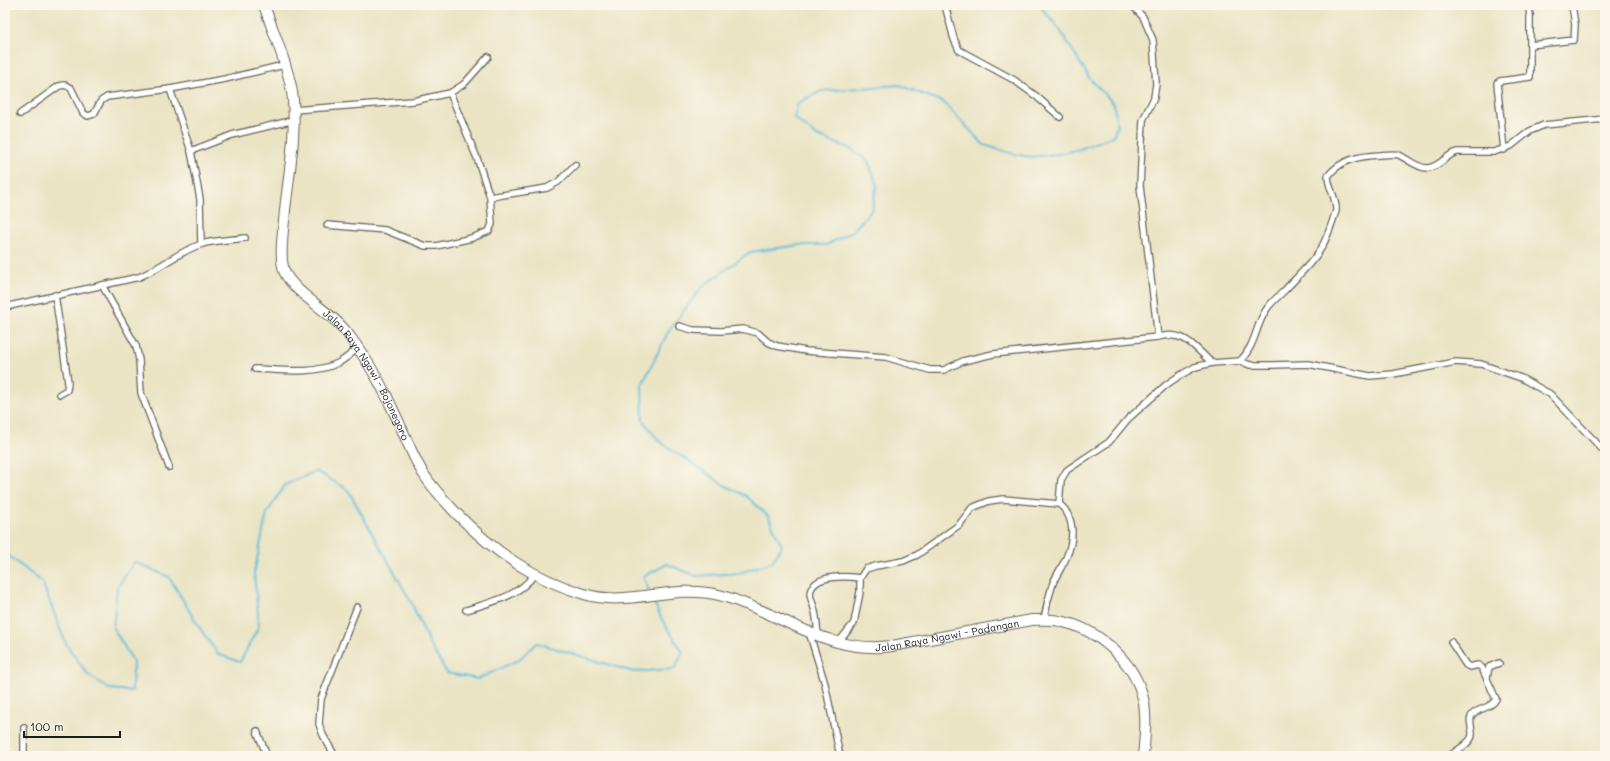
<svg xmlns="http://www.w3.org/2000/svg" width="1610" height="761" viewBox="0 0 1610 761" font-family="Mali,sans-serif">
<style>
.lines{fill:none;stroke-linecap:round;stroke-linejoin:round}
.stream{stroke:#5cbada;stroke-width:2}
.street-casing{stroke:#646257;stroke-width:8}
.highway-casing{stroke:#646257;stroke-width:12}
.street{stroke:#fff;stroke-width:5.5}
.highway{stroke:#fff;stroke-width:10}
.labels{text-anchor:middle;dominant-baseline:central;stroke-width:3;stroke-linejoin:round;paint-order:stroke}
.street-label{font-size:10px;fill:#1c1c1c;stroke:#fbf7ec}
</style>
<rect width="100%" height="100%" fill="#fbf7ec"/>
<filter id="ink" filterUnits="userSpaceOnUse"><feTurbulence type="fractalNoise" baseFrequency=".025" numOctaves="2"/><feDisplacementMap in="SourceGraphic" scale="8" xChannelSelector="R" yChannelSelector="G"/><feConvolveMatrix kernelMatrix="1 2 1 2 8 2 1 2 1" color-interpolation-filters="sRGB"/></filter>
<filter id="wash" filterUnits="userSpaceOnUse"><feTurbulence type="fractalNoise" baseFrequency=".012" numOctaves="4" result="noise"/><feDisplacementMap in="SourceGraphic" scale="16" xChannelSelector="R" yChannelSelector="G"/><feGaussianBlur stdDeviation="0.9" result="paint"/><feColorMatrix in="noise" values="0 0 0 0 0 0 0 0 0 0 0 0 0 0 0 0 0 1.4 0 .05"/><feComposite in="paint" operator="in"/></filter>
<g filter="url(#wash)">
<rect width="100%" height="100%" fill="#eae4c5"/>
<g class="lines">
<g class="stream">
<polyline points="5,553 42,582 66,644 88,675 109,689 132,691 133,661 113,628 117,588 134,562 169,577 199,627 218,654 240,662 259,626 254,573 267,513 285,485 316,471 348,490 411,602 430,645 447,673 478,679 518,660 537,643 634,672 674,669 683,652 662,620 652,598"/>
<polyline points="650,593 643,577 667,564 696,576 739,573 772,562 782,546 768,516 746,496 724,485 659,441 643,420 642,385 669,330 702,287 750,252 800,245 826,245 853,231 872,209 877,185 868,161 849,148 817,136 794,118 798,103 821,91 899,85 943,102 984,145 1014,154 1031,157 1059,154 1080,149 1113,136 1117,127 1114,104 1090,79 1060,30 1039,5"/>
</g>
</g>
</g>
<g filter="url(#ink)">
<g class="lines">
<g class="street-casing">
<g id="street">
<polyline points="945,5 954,39 959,50 1014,80 1036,96 1060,117"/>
<polyline points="1132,5 1143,17 1153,40 1156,84 1154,98 1143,120 1140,186 1158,337"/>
<polyline points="1530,45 1574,40 1575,25 1572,5"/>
<polyline points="170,89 191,151 200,199 201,244"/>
<polyline points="293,110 413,101 450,93 464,84 488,57"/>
<polyline points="20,114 59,86 65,85 71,88 83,113 88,116 94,114 101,101 107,97 170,89 225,79 284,65"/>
<polyline points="1504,150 1497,83 1500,81 1530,77 1530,15 1528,5"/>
<polyline points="191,151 232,135 294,120"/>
<polyline points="490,197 547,188 558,182 575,165"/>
<polyline points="327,225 385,230 425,246 436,246 472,238 489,231 492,224 490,197 477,158 450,93"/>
<polyline points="102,285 136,346 139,360 141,393 169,467"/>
<polyline points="55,295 68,382 67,390 60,394"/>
<path d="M5,307l134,-30c22,-9 40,-26 63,-33 14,-4 29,-4 43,-6"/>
<path d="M679,326l14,4 28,1 22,-2 15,4 10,9 9,4 29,5 80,6 44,13h14l19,-9 30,-7 165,-17c27,-7 36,10 54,26"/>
<polyline points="1240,361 1250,365 1272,365 1308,364 1370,376 1393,374 1456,362 1481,364 1521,378 1550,394 1605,452"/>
<path d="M255,369c27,1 58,6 83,-6 8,-4 14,-10 20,-15"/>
<path d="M466,610c26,-8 52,-13 69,-36"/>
<path d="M1044,620c2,-13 5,-25 9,-37 4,-9 9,-16 13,-25 8,-18 10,-41 -7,-54"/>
<polyline points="809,632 825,684 840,756"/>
<path d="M818,636c-1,-9 -1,-19 -4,-28 -1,-5 -4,-9 -4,-15 3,-19 36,-17 50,-15"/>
<path d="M838,643l16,-20 6,-31v-14l6,-9 10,-3 27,-5 14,-6 42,-30 13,-17 17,-7 14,-2 56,5 2,-24 6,-10 42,-28 19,-23 38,-34 13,-9 16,-9 17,-4 28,-2c16,-16 15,-34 26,-51 6,-9 12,-13 19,-20 11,-12 24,-24 33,-37 9,-12 13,-28 18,-42 1,-13 -8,-23 -8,-35 13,-17 32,-20 52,-21 7,0 13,-2 19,0 9,4 18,13 28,13 12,0 20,-14 30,-16h37l17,-6 19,-15 14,-6 61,-6"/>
<polyline points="1487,677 1489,667 1499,663"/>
<polyline points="257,731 267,756"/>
<polyline points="24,756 24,728"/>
<polyline points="335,756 323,735 319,724 321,699 357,607"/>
<path d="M1450,756c7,-7 21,-12 22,-21 1,-7 -5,-15 1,-21 6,-6 19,-6 23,-15l-14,-31 -4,-3 -8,2 -4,-2 -15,-23"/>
</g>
</g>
<g class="highway-casing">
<g id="highway">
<path id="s1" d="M264,5c9,27 27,68 29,95 3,36 -4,74 -8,110 -1,16 -7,48 0,63 10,20 42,37 57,54 6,6 11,14 16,21 14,20 26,41 36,64 10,20 17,42 29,61 9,15 22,28 34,41 37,38 75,64 127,80 45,14 88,-11 135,1 60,16 108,60 173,51l140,-26c9,0 18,-1 27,1 38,7 75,40 84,77 4,19 2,39 0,58"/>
</g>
</g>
<use href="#street" class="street"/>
<use href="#highway" class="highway"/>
</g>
</g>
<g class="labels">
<g class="street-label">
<text stroke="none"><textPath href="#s1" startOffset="406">Jalan Raya Ngawi - Bojonegoro</textPath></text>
<text stroke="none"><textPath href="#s1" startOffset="1100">Jalan Raya Ngawi - Padangan</textPath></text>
</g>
</g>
<rect width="1610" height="761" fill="none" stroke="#fbf7ec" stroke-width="20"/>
<path d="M24 731v6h96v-6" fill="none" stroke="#1c1c1c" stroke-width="2"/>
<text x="30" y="731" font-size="12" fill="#1c1c1c" stroke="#fbf7ec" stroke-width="3" paint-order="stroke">100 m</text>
</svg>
